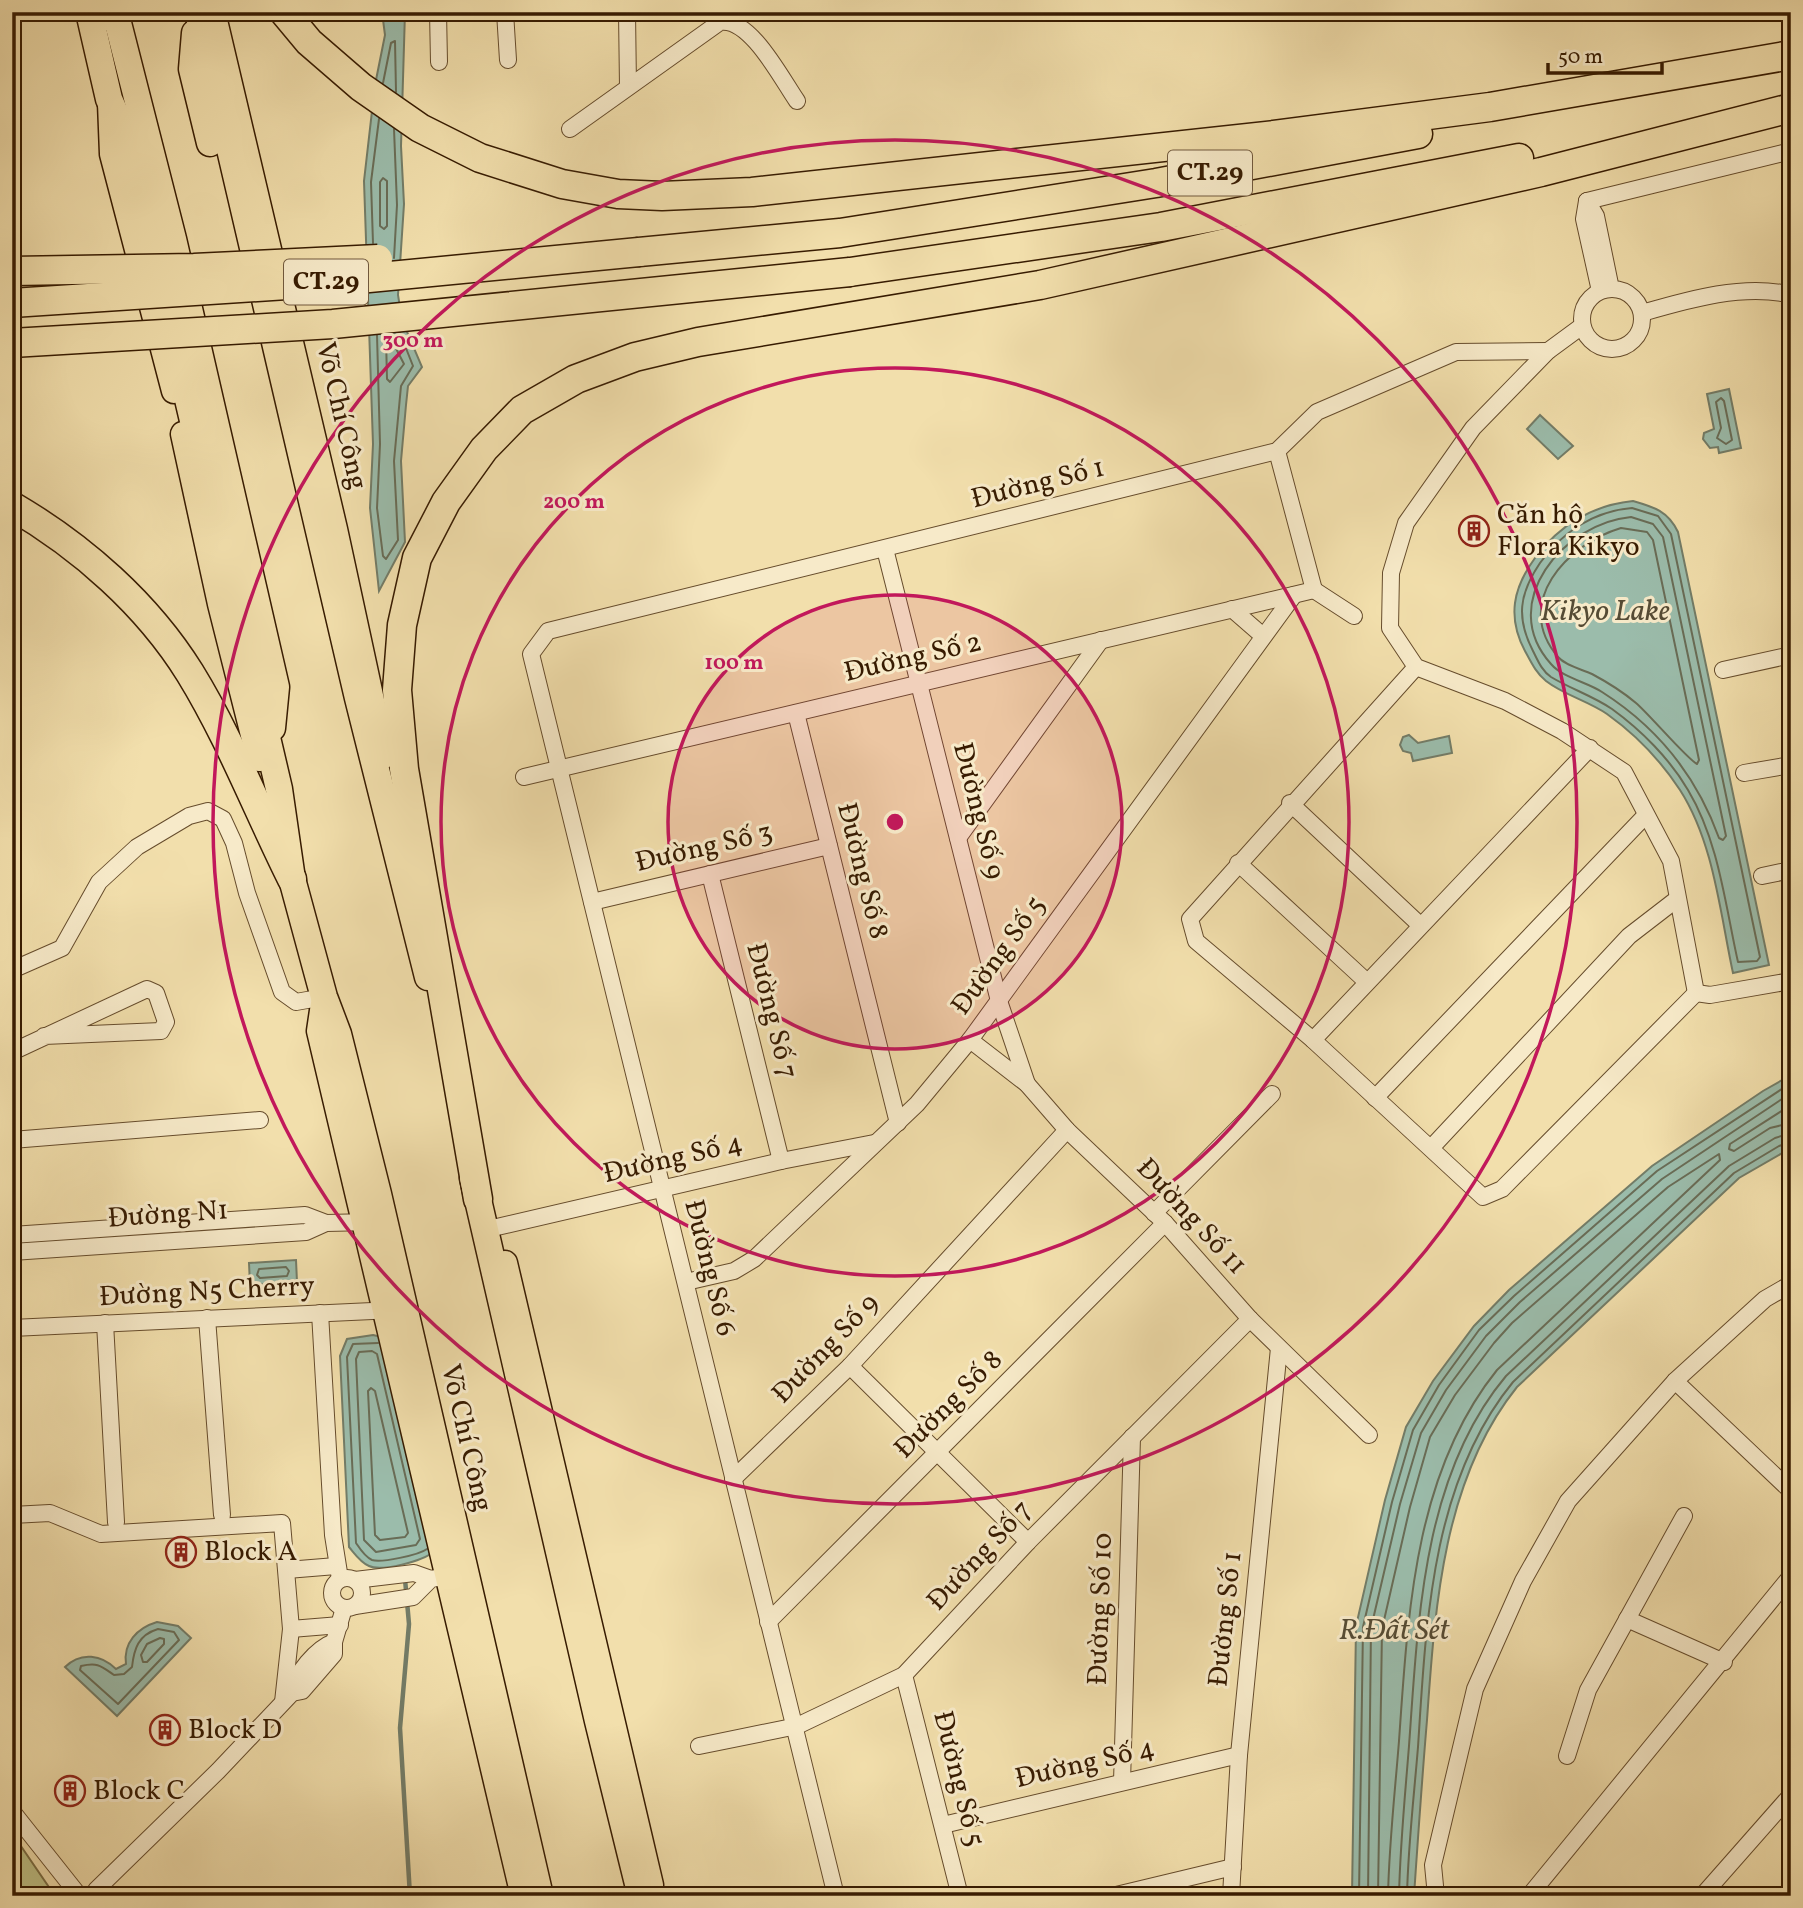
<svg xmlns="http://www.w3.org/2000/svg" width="1803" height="1908" viewBox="0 0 1803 1908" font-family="Vollkorn,serif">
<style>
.green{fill:#bfc186;stroke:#7b6e44;stroke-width:2}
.water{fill:#9bbcab;stroke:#737c67;stroke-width:2}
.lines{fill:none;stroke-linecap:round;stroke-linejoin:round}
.shore{stroke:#696c56;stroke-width:2}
.stream{stroke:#737c67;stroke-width:4.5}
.minor-casing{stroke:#664c2c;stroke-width:18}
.primary-casing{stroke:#371b01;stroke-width:27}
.trunk-casing{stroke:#371b01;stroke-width:29}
.motorway-casing{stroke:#371b01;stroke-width:31}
.minor{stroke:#f7eac9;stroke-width:16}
.primary{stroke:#f2dfac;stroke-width:24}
.trunk{stroke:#f2dfac;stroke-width:26}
.motorway{stroke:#f2dfac;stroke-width:28}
.motorway-bridge-casing{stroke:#371b01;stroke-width:31;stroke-linecap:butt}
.motorway-bridge{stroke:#f2dfac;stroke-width:28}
.ring{fill:none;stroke:#c2185b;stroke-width:3.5}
.labels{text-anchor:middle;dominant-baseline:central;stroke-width:6;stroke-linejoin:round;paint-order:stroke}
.shield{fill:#f7eac9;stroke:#71593d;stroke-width:2}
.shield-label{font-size:26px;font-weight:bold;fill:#371b01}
.street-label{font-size:28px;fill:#371b01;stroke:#f7eac9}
.poi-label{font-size:28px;fill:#371b01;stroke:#f7eac9;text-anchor:start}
.water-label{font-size:30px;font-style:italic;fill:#554b34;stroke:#f7eac9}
.centre{fill:#c2185b;stroke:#f7eac9;stroke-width:3.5}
.ring-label{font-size:21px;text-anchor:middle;font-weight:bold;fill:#c2185b;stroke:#f7eac9;stroke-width:6;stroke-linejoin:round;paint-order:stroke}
</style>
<rect width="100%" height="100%" fill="#f2dfac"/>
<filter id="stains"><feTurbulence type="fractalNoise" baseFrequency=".00286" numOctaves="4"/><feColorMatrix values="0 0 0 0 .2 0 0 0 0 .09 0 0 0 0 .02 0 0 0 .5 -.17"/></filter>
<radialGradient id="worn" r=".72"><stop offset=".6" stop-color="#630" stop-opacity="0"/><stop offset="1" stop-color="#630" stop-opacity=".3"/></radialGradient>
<polygon class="green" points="12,1833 55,1896 23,1896 12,1880"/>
<g class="water">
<polygon points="382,12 405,12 401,146 404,204 398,295 402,320 422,367 408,386 406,405 401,461 405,542 379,591 370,508 373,444 364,181 375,85 385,35"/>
<polygon points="1729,389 1741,448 1719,453 1718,447 1710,448 1703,439 1704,433 1714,429 1707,394"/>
<polygon points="1540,415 1573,446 1558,459 1527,429"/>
<path d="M1633,501c21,6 35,10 45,31l91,433 -36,8c-13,-60 -19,-130 -53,-183 -19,-29 -45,-56 -73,-76 -19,-13 -43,-19 -61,-33 -10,-8 -15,-19 -21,-30 -18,-34 -12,-63 10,-93 24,-33 58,-53 98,-57z"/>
<polygon points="1409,735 1418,743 1449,736 1452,753 1413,761 1411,753 1403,751 1400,745 1403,737"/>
<path d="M1791,1075v73l-52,30 -222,209c-74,92 -82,220 -90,333 -5,59 -9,117 -13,176h-62l4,-270 29,-126 21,-73 27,-46 41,-55 35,-36 143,-124 111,-75z"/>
<polygon points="296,1260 297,1282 250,1285 249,1263"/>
<path d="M373,1335l9,2 51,215c-10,9 -52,20 -64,14 -9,-4 -14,-12 -20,-19l-9,-191 7,-17z"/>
<path d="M157,1622l21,4 13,12 -74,78 -52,-49c16,-16 37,-12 51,2l10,-5c-3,-21 11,-36 31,-42z"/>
</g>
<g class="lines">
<g class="shore">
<polyline points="383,83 391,43 395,41 396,92"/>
<polygon points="383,178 387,181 387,226 384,229 380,226 380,182"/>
<polyline points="373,243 371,182 379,119"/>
<polyline points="394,258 397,205 394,129"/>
<polyline points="377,335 380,444 377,508 383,556 386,559 398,540 394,461 401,386 413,366 400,333"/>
<polygon points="389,335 404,364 390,382 387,379 386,338"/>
<polygon points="1721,398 1724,401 1732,440 1726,444 1717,438 1721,428 1716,402"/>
<path d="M1632,508l26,8 13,18 89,423 -3,4 -19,1c-13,-58 -19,-120 -50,-172 -18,-31 -47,-60 -76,-81 -19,-13 -41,-20 -61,-32 -9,-6 -13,-16 -18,-26 -17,-33 -14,-57 7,-88 22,-31 54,-52 92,-55z"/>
<path d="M1631,517l22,7 10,13 63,299 -3,4 -4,-2c-22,-61 -62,-111 -117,-146 -15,-10 -39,-14 -51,-28 -55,-61 13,-141 80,-147z"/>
<path d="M1621,528l26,4 6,8 46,220 -2,4c-10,-5 -47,-49 -61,-61 -13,-11 -29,-21 -44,-29 -11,-5 -26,-8 -34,-17 -46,-54 9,-113 63,-129z"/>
<polyline points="1791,1105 1730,1144 1729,1149 1734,1151 1770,1128 1791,1123"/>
<polygon points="286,1267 289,1271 287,1276 260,1278 257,1275 259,1269"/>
<path d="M378,1343l-25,1 -6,13 9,186c4,6 9,14 16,17 9,3 47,-5 55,-11"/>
<polygon points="372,1351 377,1354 420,1539 416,1545 376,1552 364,1540 356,1359 359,1352"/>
<polygon points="371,1388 375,1391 408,1533 405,1537 380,1540 375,1535 368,1391"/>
<path d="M158,1629l16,3 5,8 -61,64 -38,-34 1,-4c17,-4 20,0 33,9l10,-1 8,-7c2,-18 6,-32 26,-38z"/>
<polygon points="160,1638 164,1639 164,1644 147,1662 143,1662 141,1655 147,1644"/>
<polyline points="1359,1896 1363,1627 1392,1502 1413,1430 1439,1385 1479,1330 1514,1296 1657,1171 1791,1083"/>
<polyline points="1368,1896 1371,1628 1400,1504 1421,1433 1446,1390 1486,1336 1520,1302 1662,1179 1791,1093"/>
<path d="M1378,1896l4,-267 28,-122 20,-70 25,-42 39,-52 18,-20 156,-136 51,-33 1,6 -223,210c-83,103 -89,244 -98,371 -4,51 -10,103 -11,155"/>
<path d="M1399,1896c1,-50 6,-100 10,-150 9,-124 13,-270 97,-370l223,-210 46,-28 16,-5"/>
<path d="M1407,1896c1,-50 7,-100 11,-149 8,-123 13,-265 95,-365l221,-209 45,-27 12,-4"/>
</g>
<polyline class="stream" points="405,1579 409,1624 400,1728 410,1896"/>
<g class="minor-casing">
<g id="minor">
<polyline points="438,12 439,62"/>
<polyline points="505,12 508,60"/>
<polyline points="627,12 628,87"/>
<path d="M570,129l150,-107c30,-5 61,56 77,79"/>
<polyline points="1587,201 1791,151"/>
<polyline points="1587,201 1584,219 1600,291"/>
<polyline points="1587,201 1596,216 1611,289"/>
<circle cx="1612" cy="319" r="30"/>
<path d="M1642,313c45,-13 102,-30 149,-18"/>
<polyline points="1582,326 1548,351 1473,428 1406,523 1391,573 1390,628 1416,667 1505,701 1562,731 1624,772 1671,861 1696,993"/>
<polyline points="1277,451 1314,590"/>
<polyline points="885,549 999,1001 1027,1084"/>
<polyline points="1314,590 1354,616"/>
<polyline points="1232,609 1263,636"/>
<polyline points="1416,667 1190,919 1196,941 1313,1040 1483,1197 1502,1189 1696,993"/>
<polyline points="1723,670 1791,655"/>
<polyline points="796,713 898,1123"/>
<polyline points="1744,773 1791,765"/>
<polyline points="524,777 1314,590"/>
<polyline points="1290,803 1420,925"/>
<polyline points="958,838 1101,640"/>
<polyline points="1238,863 1367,982"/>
<polyline points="710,874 781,1161"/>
<polyline points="1762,876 1791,870"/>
<polyline points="592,902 829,846"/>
<polyline points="12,970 62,948 99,882 137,847 189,816 208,811 223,819 234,843 247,893 282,992 296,1002 324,997"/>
<polyline points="1696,993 1710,995 1791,981"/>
<polyline points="970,1040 1027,1084 1067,1130 1165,1223 1250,1319 1369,1435"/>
<polyline points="1313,1040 1590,748"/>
<polyline points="12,1052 147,989 156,993 166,1022 161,1031 44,1036"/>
<polyline points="1375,1098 1645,816"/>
<polyline points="12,1140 260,1120"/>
<polyline points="1431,1148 1629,936 1677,899"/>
<polyline points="1154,1213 1272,1094"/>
<polyline points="484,1230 781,1161 874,1143"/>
<polyline points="12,1235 305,1215 326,1223"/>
<polyline points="12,1252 306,1232 326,1223 371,1222"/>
<polyline points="686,1282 734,1271 754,1259 917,1104 970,1040 1294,595"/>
<polyline points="320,1313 333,1535 340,1579"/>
<polyline points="207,1318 222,1515"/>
<polyline points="105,1323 116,1522"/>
<polyline points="12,1328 394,1310"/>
<polyline points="850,1366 1028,1542"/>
<polyline points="1675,1381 1791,1491"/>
<polyline points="733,1479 850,1366 1067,1130"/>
<polyline points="12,1515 50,1513 101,1534 282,1523 291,1629 340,1625"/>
<polyline points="287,1570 336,1566"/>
<circle cx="347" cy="1593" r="15"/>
<polyline points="355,1580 414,1573 431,1579"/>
<polyline points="355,1606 413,1597 431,1579 454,1575"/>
<polyline points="1627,1619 1724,1662"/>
<polyline points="768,1622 1165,1223"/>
<polyline points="904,1675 960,1896"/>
<path d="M292,1693c2,-19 25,-45 42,-51"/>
<polyline points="283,1702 291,1629"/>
<polyline points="699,1746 797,1726 904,1675 1028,1542 1250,1319"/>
<polyline points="1567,1756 1588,1690 1684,1516"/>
<polyline points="1122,1782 1132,1437"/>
<polyline points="12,1811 77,1893"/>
<polyline points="943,1825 1239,1755"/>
<polyline points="96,1890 218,1771 292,1693 302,1691 334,1654 334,1642 344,1608"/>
<polyline points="836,1896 531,654 548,631 1277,451 1317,412 1456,352 1548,351"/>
<polyline points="1112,1896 1233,1867"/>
<polyline points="1231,1896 1239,1755 1279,1348"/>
<polyline points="1436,1896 1433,1865 1475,1689 1523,1581 1568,1501 1675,1381 1765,1299 1791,1284"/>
<polyline points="1529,1896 1791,1576"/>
<polyline points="1702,1896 1791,1795"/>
</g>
</g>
<g class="primary-casing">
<g id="primary">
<polyline points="213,12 335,529 384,756"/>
<polyline points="110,103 112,154 174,391"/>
<polyline points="183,434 220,604 259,759"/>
<polyline points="324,997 319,1031 523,1896"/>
<polyline points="505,1263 651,1885"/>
</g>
</g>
<g class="trunk-casing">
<g id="trunk">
<polyline points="89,12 109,99 128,142 279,789 292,879 324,997 338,1034 378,1194 540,1896"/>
<polyline points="105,12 118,23 173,239 276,687 272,728"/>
<polyline points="198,12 358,698 428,977"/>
<polyline points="195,33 192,69 210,143"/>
<polyline points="473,1178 598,1721 641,1896"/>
</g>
</g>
<g class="motorway-casing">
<g id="motorway">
<polyline points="284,12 309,42 361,87 420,128 480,158 562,184 618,194 662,196 752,192 1274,135 1490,107 1791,55"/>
<polyline points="639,252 840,233 1156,183 1418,134"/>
<polyline points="850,272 1161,227 1519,158"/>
<path d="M12,506c70,41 135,98 178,167 40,65 68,138 102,206"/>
<polyline points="478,1199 404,769 397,690 402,625 417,558 446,502 484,449 522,410 576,379 635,357 698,342 1040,285 1541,172 1791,108"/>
</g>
</g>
<use href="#minor" class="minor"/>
<use href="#primary" class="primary"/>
<use href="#trunk" class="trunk"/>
<use href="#motorway" class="motorway"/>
<g class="motorway-bridge-casing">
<g id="motorway-bridge">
<polyline points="12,271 194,268 378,259"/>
<polyline points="12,303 317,283 639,252"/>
<polyline points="12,343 333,324 850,272"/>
</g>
</g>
<use href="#motorway-bridge" class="motorway-bridge"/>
</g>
<circle cx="895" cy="822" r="227" fill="#c2185b" fill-opacity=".12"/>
<g class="ring">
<circle cx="895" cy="822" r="227"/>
<circle cx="895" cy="822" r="454"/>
<circle cx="895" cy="822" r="682"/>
</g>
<defs>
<g id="building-ring" transform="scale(1.575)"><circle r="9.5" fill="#f7eac9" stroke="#8f2418" stroke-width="1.5"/><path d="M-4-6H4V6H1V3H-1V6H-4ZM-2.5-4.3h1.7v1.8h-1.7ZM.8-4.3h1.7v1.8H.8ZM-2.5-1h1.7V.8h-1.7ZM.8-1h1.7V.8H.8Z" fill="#8f2418"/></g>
</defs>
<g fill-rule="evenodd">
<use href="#building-ring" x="1474" y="531"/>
<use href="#building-ring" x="181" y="1552"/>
<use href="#building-ring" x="165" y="1730"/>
<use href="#building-ring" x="70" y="1791"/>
</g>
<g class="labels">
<g class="shield">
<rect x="1168" y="150.5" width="84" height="45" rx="5"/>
<rect x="284" y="259.5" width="84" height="45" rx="5"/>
</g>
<g class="shield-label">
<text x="1210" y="173">CT.29</text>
<text x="326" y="282">CT.29</text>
</g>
<g class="street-label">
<text transform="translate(341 416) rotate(77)">Võ Chí Công</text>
<text transform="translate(1038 484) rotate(-14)">Đường Số 1</text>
<text transform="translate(913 658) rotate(-13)">Đường Số 2</text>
<text transform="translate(978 811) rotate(76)">Đường Số 9</text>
<text transform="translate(704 848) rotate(-13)">Đường Số 3</text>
<text transform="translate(862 871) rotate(76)">Đường Số 8</text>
<text transform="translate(999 956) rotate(-54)">Đường Số 5</text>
<text transform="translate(771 1011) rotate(76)">Đường Số 7</text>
<text transform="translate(673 1159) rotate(-13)">Đường Số 4</text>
<text transform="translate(168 1215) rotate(-4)">Đường N1</text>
<text transform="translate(1191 1217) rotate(47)">Đường Số 11</text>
<text transform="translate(709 1268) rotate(76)">Đường Số 6</text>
<text transform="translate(207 1292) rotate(-3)">Đường N5 Cherry</text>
<text transform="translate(826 1349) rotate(-46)">Đường Số 9</text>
<text transform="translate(949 1405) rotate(-45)">Đường Số 8</text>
<text transform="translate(466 1438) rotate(77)">Võ Chí Công</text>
<text transform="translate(980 1556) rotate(-47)">Đường Số 7</text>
<text transform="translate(1101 1609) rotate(-88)">Đường Số 10</text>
<text transform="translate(1226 1619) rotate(-84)">Đường Số 1</text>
<text transform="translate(1085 1764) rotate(-13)">Đường Số 4</text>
<text transform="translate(958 1779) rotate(76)">Đường Số 5</text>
</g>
<g class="poi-label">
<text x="1497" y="515">Căn hộ<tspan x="1497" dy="32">Flora Kikyo</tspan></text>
<text x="204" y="1552">Block A</text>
<text x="188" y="1730">Block D</text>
<text x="93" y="1791">Block C</text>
</g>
<g class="water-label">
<text x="1605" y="612">Kikyo Lake</text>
<text x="1394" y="1631">R.Đất Sét</text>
</g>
</g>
<circle cx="895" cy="822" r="10" class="centre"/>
<g class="ring-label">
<text x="413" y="347">300 m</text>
<text x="574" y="508">200 m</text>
<text x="734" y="669">100 m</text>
</g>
<rect width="1803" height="1908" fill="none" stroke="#f2dfac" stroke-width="42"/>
<rect x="14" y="14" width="1775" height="1880" fill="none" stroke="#371b01" stroke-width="3.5"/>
<rect x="21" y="21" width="1761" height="1866" fill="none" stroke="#371b01" stroke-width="2"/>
<path d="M1548 63v10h114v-10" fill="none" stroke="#371b01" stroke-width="3.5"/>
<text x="1558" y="63" font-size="21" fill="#371b01" stroke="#f7eac9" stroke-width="5" paint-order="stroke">50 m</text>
<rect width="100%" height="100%" filter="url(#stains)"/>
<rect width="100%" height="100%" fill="url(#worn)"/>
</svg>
